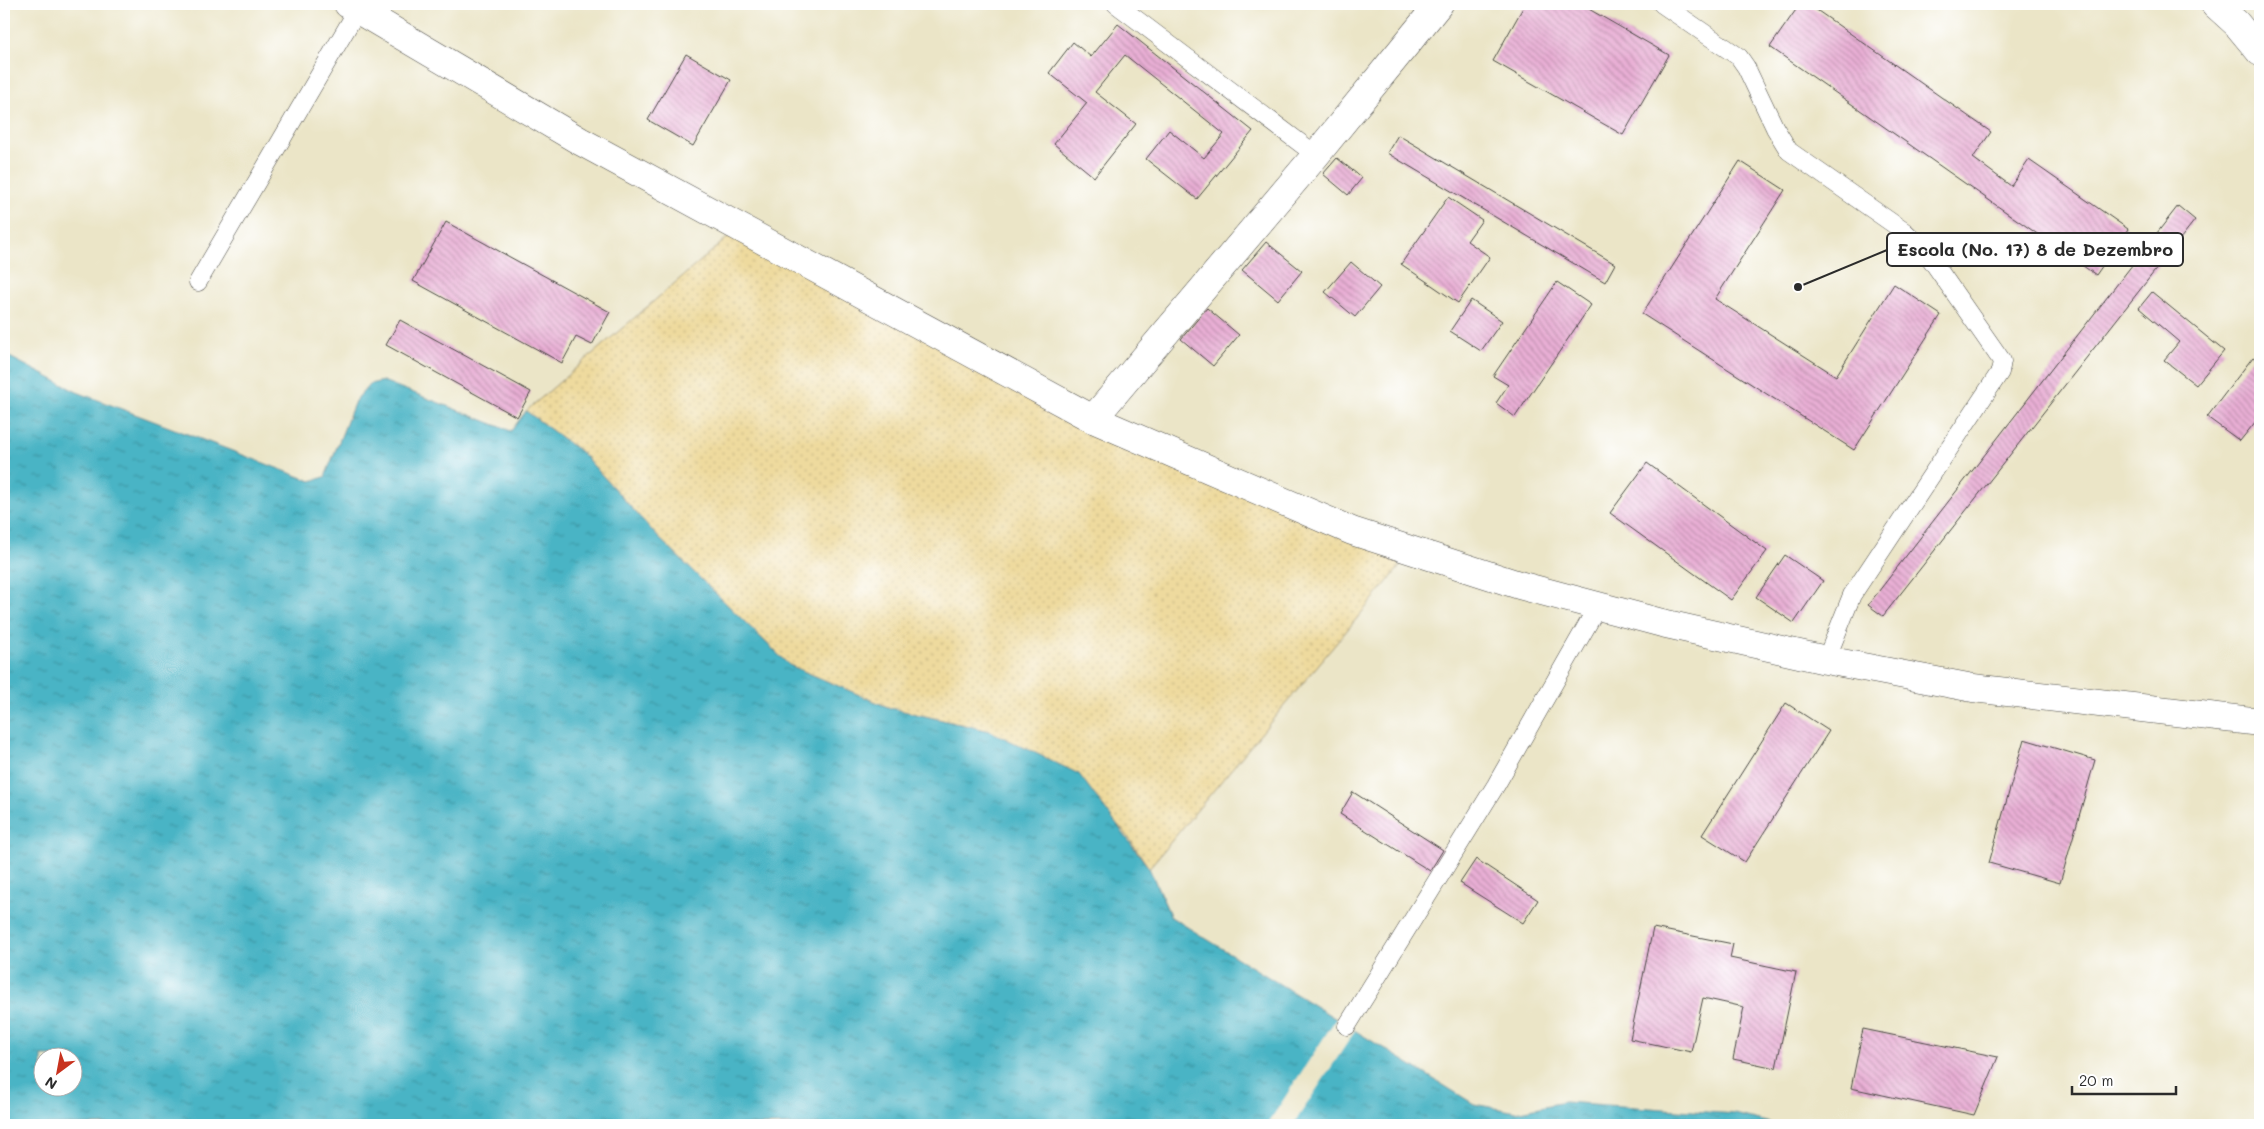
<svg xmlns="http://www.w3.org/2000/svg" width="2264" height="1129" viewBox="0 0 2264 1129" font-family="Mali,sans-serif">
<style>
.sand{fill:url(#sand-dots);stroke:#8c8264}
.water{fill:url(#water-ripples);stroke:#3a7078;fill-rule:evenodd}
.pier{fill:#ebe5c7}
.building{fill:url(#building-back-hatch)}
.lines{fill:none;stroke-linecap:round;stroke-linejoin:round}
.service-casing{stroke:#484742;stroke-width:19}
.minor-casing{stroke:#484742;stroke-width:29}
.tertiary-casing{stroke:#484742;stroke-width:29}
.service{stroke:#fff;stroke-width:18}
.minor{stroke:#fff;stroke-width:28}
.tertiary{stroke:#fff;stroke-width:28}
.leader{fill:none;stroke:#2b2b2b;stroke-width:2}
.callout-dot{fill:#2b2b2b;stroke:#fff;stroke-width:2}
.callout{fill:#fff;stroke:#2b2b2b;stroke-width:2}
.callout-label{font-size:18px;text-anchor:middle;font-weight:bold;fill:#2b2b2b}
</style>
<defs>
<pattern id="sand-dots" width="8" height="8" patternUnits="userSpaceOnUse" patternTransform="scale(1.25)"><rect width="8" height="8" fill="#eeda9e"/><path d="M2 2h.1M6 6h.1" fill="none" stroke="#cb8" stroke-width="1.8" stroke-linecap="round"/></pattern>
<pattern id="water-ripples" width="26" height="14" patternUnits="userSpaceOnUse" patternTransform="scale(1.25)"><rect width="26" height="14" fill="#48b4c5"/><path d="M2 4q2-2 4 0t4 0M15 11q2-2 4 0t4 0" fill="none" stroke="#3c93a0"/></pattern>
<pattern id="building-back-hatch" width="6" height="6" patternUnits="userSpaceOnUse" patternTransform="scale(1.25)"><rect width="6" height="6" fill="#e9afd5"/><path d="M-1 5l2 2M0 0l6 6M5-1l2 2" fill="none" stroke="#bd8fad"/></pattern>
</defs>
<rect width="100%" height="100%" fill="#fff"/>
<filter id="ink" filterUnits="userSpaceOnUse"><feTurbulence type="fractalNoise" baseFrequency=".02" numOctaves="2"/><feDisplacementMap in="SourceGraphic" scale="10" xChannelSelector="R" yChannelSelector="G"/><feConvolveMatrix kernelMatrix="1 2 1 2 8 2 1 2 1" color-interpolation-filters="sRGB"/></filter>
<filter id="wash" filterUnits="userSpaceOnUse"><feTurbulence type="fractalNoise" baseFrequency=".0096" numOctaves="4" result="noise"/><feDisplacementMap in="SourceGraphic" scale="20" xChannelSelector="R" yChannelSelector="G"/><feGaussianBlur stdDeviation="1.12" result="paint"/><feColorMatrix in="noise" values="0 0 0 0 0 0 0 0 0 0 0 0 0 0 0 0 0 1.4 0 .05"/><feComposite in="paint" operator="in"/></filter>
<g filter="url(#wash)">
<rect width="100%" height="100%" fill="#ebe5c7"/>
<polygon class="sand" points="740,227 990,364 1413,551 1149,868 1124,831 990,731 890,708 789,665 658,537 582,453 526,411"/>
<path class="water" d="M4,354l73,38 234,89 14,-4 30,-76 15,-17 13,-3 128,50 15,-20 56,42 76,84 131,128 101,43 100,23 89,43 70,94 22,49 303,187 42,8 48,-10 171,12 43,11h-1774zM42,1056h30v30h-30z"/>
<polygon class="pier" points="1336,1019 1355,1031 1293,1125 1251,1125 1267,1125"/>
<g id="blocks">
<g class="building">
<polygon points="1525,4 1580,4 1669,55 1623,135 1493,61"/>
<polygon points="1800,4 1808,4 1991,132 1973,158 2011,186 2029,160 2128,229 2096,275 1770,47"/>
<polygon points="1118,24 1253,131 1197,199 1146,159 1169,130 1204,158 1224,134 1125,55 1095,92 1136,124 1094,177 1054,144 1087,103 1049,73 1073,42 1091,57"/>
<polygon points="686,54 731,80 693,146 648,120"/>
<polygon points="1398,135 1615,264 1605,282 1387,153"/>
<polygon points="1337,158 1362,178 1348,195 1323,174"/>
<polygon points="1740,161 1785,190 1715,299 1836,376 1894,284 1941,315 1854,450 1642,314"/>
<polygon points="1448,197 1482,220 1467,241 1490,257 1458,303 1401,264"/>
<polygon points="2178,206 2195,220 1883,616 1868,605"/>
<polygon points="446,222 610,312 592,345 576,337 562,363 413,281"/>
<polygon points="1266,242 1302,271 1278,300 1242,270"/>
<polygon points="1351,262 1380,287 1355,317 1325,292"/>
<polygon points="1557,282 1591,305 1515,417 1496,403 1508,385 1493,376"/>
<polygon points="2152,292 2224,351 2196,385 2164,360 2179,342 2139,308"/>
<polygon points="1471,300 1502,321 1481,351 1450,331"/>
<polygon points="1207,308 1239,335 1213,366 1181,339"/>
<polygon points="400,320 531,392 517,417 386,345"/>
<polygon points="2253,357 2260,362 2260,416 2240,441 2207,417"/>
<polygon points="1647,463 1767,551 1731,600 1610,513"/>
<polygon points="1785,555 1823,581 1794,623 1756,597"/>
<polygon points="1786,703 1829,731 1745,862 1702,835"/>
<polygon points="2024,739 2095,760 2060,883 1989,863"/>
<polygon points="1353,792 1443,850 1430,871 1340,814"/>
<polygon points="1476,859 1538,900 1523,923 1460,883"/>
<polygon points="1653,928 1733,944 1730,958 1796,972 1776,1068 1733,1059 1744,1007 1703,998 1691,1052 1630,1039"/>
<polygon points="1863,1029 1998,1057 1974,1115 1851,1088"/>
</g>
</g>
</g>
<g filter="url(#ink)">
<use href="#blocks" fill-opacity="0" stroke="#484742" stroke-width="1"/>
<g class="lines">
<g class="service-casing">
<g id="service">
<polyline points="1116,4 1316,155"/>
<polyline points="1662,4 1739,57 1746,67 1775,128 1789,151 1905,232 1926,252 2002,361 2000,372 1852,595 1826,660"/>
<polyline points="198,282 358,9"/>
<polyline points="1347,1026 1496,785 1598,606"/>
</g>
</g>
<g class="minor-casing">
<g id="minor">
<polyline points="2215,4 2236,23 2260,52"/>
<polyline points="1093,419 1316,155 1439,4"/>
</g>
</g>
<g class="tertiary-casing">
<polyline id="tertiary" points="348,4 580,141 1093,419 1352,531 1519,585 1662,623 1826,660 1973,688 2260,722"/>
</g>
<use href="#service" class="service"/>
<use href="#minor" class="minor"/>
<use href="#tertiary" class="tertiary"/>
</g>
</g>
<path class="leader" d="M1798 287L1887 250"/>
<circle class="callout-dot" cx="1798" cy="287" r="5"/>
<rect class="callout" x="1887" y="233" width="296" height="33" rx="5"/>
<g class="callout-label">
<text x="2035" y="256">Escola (No. 17) 8 de Dezembro</text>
</g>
<rect width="2264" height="1129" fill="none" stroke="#fff" stroke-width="20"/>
<g transform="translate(58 1072) rotate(212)"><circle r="24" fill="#ffffff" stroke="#aaaaaa"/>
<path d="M0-4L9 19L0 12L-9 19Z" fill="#c8321e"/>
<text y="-8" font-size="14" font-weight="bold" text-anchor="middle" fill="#2b2b2b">N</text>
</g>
<path d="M2072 1086v8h104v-8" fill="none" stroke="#2b2b2b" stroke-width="2.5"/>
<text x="2079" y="1086" font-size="15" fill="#2b2b2b" stroke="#ffffff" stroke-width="4" paint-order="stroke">20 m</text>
</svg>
